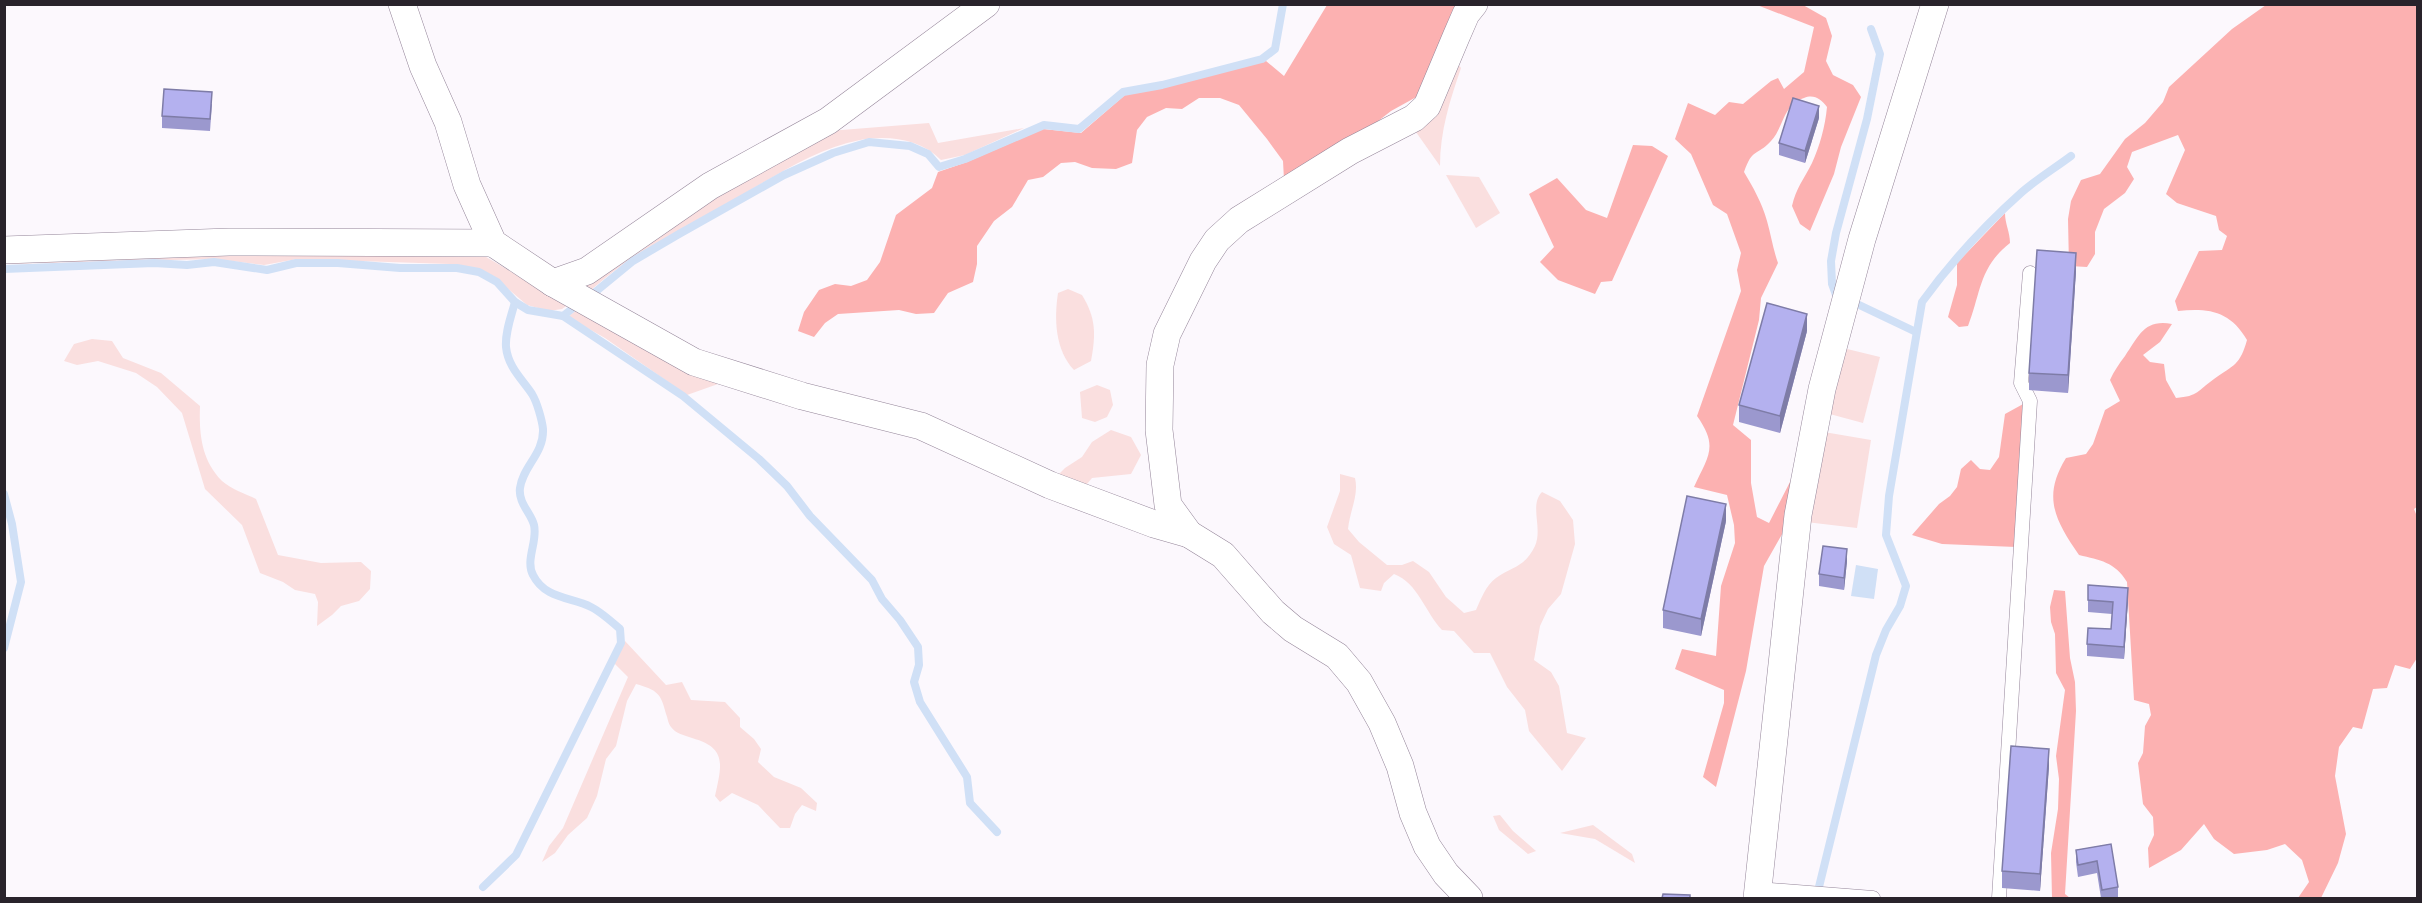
<svg xmlns="http://www.w3.org/2000/svg" width="2422" height="903" viewBox="0 0 2422 903" font-family="'DM Sans',sans-serif">
<style>
.green{fill:#fadfdf}
.forest{fill:#fcb1b1}
.water{fill:#d0e0f6}
.lines{fill:none;stroke-linecap:round;stroke-linejoin:round}
.stream{stroke:#d0e0f6;stroke-width:8}
.lane-casing{stroke:#95869a;stroke-width:15}
.street-casing{stroke:#95869a;stroke-width:28}
.lane{stroke:#fff;stroke-width:14}
.street{stroke:#fff;stroke-width:27}
.wall{fill:#9b98ce}
.shaded-wall{fill:#7e7ca7}
.building{fill:#b4b1ef;stroke:#7e7ca7;stroke-width:1.5}
</style>
<rect width="100%" height="100%" fill="#fcf8fd"/>
<g class="green">
<path d="M1454,59l7,9c-11,32 -21,63 -21,98l-29,-41z"/>
<path d="M929,123l9,20 86,-15 -59,27 -24,5c-21,-21 -52,-25 -81,-20 -46,9 -88,38 -128,61 -31,18 -64,35 -95,54 -18,11 -35,26 -51,39l-7,-6 65,-47 185,-110z"/>
<polygon points="1446,175 1479,177 1500,213 1476,228"/>
<polygon points="155,253 481,254 542,290 572,302 562,309 549,311 527,305 499,281 481,271 450,264 297,259 264,265 215,259 5,264 4,259"/>
<path d="M1068,289l14,6c14,23 14,39 9,66l-17,9c-19,-20 -20,-51 -16,-77z"/>
<polygon points="581,306 718,384 687,395 605,338 568,317"/>
<path d="M92,339l20,2 11,17 38,15 39,33c-1,27 1,54 22,75 9,8 24,13 34,18l22,56 43,8 40,-1 10,9 -1,18 -11,12 -18,5 -9,9 -15,11 1,-24 -3,-8 -20,-4 -12,-8 -23,-9 -18,-48 -37,-36 -23,-76 -25,-26 -21,-14 -38,-12 -21,4 -13,-4 10,-17z"/>
<polygon points="1843,348 1880,357 1863,423 1826,413"/>
<polygon points="1097,385 1110,390 1113,405 1107,417 1095,422 1082,418 1080,392"/>
<polygon points="1111,430 1131,437 1141,455 1131,474 1092,478 1081,491 1053,480 1065,468 1082,457 1092,442"/>
<polygon points="1824,432 1871,440 1857,528 1806,522"/>
<path d="M1340,474l15,4c4,17 -5,32 -7,51l11,13 28,23h15l11,-4 16,11 17,25 18,16 12,-3c5,-11 10,-25 20,-32 17,-12 28,-10 39,-32 8,-18 -6,-41 7,-54l18,9 13,19 2,24 -14,50 -13,15 -8,17 -6,34 17,12 8,14 8,47 19,5 -24,33 -33,-40 -4,-21 -18,-23 -17,-34h-16l-20,-22 -12,-1c-17,-18 -24,-47 -48,-56l-10,9 -3,8 -21,-3 -9,-33 -17,-11 -7,-17 13,-36z"/>
<path d="M625,641l41,44 16,-3 9,18 34,2 15,16v9l14,12 7,10 -3,13 16,15 27,11 16,15 -1,8 -14,-6 -7,9 -5,14h-10l-22,-23 -26,-12 -12,9 -5,-6c7,-32 12,-48 -23,-58 -8,-3 -16,-4 -21,-11 -3,-4 -3,-8 -5,-13 -5,-21 -9,-24 -30,-30l-9,17 -11,45 -10,13 -9,37 -10,22 -19,17 -13,18 -13,9 7,-16 14,-18 65,-151 -14,-14z"/>
<polygon points="1500,815 1513,831 1536,851 1528,854 1499,830 1493,816"/>
<polygon points="1593,825 1632,854 1635,863 1595,839 1560,833"/>
</g>
<g class="forest">
<polygon points="1327,5 1462,5 1420,95 1391,111 1354,140 1284,180 1283,161 1267,139 1239,105 1220,98 1199,98 1182,109 1166,108 1147,117 1137,130 1132,163 1116,169 1092,168 1075,162 1061,163 1043,177 1028,180 1012,207 994,221 977,246 977,264 973,282 948,293 934,313 916,314 899,310 838,314 825,323 814,337 798,331 804,312 819,290 835,284 851,286 867,280 880,262 896,215 932,188 938,172 967,162 1043,129 1081,133 1125,95 1266,61 1284,76"/>
<path d="M1757,5h46l23,13 6,18 -6,25 7,14 20,10 8,12 -20,50 -7,27 -24,57 -10,-7 -8,-18c4,-18 12,-27 20,-43 8,-18 13,-36 15,-56 -6,-8 -13,-13 -23,-9 -21,6 -20,29 -33,43 -15,16 -18,6 -27,31 9,15 18,31 23,49 4,14 6,28 11,42l-17,35 -2,22 -26,105 18,15v43l6,34 12,6 22,-43 -6,49 -21,37 -18,105 -30,116 -13,-10 21,-74v-13l-49,-21 7,-20 34,7 5,-70 14,-43 -1,-18 -7,-30 -33,-8c14,-31 25,-40 3,-71l44,-125 -4,-21 4,-17 -14,-39 -14,-9 -22,-51 -16,-15 13,-36 27,12 14,-13 14,2 28,-23 7,-3 6,11 20,-17 10,-45z"/>
<path d="M2266,5h151l1,501 -4,3 4,10 -1,139 -7,11 -15,-4 -8,23 -14,1 -11,40 -9,-2 -14,20 -4,29 11,58 -8,29 -17,35h-23l11,-16 -7,-22 -17,-16 -18,6 -33,4 -20,-15 -10,-15 -23,26 -32,18 -1,-20 6,-13 -1,-18 -10,-13 -5,-41 5,-10 2,-27 6,-11 -2,-11 -15,-4 -7,-118c-12,-20 -27,-22 -48,-27 -24,-35 -37,-58 -13,-97l20,-4 7,-10 12,-34 15,-9 -10,-21c4,-9 9,-16 15,-24 14,-20 19,-37 47,-32l-12,18 -17,13 7,7 14,2 2,16 10,18c23,-2 21,-7 38,-19 20,-14 26,-14 33,-39 -17,-29 -38,-32 -69,-29l-3,-10 24,-50 23,-1 5,-14 -8,-6 -3,-14 -39,-13 -11,-9 19,-44 -7,-15 -46,17 -5,15 7,12 -9,14 -21,16 -9,23v22l-8,13 -18,-1 -1,-47 3,-18 10,-21 19,-6 25,-35 20,-16 18,-21 6,-15 63,-58z"/>
<polygon points="1633,145 1652,146 1668,156 1612,281 1601,282 1595,294 1558,280 1540,262 1554,247 1529,194 1557,178 1586,210 1607,218"/>
<path d="M2005,213c0,11 5,19 5,30 -31,24 -29,50 -42,83l-9,1 -11,-10 9,-32v-22z"/>
<polygon points="2025,403 2016,547 1942,544 1912,535 1939,504 1950,496 1957,487 1961,469 1971,460 1980,469 1990,470 1999,457 2005,414"/>
<polygon points="2054,590 2065,591 2070,658 2075,682 2076,711 2065,894 2070,898 2052,898 2051,853 2058,809 2059,779 2056,756 2065,690 2056,673 2055,634 2051,622 2050,607"/>
</g>
<polygon class="water" points="1856,565 1878,569 1874,599 1851,596"/>
<g class="lines">
<g class="stream">
<polyline points="4,269 154,263 187,265 214,262 267,270 296,263 338,263 400,268 457,268 479,272 497,282 515,302 528,310 563,316 573,308"/>
<polyline points="594,293 633,261 679,234 784,175 833,153 869,142 910,146 928,154 939,167 965,159 1044,125 1079,129 1123,92 1162,85 1262,59 1275,49 1283,4"/>
<polyline points="1836,295 1832,284 1831,261 1836,233 1867,119 1880,54 1871,29"/>
<polyline points="1853,302 1916,332"/>
<polyline points="563,316 683,396 759,459 787,486 810,516 872,580 882,599 900,620 918,647 919,665 914,682 920,702 967,777 970,803 997,832"/>
<polyline points="4,494 12,524 21,582 4,648"/>
<path d="M483,887l33,-32 105,-212 -1,-14c-9,-8 -19,-17 -29,-22 -20,-10 -46,-8 -58,-32 -8,-15 5,-34 1,-50 -3,-12 -16,-22 -14,-37 3,-22 24,-34 23,-59 -1,-9 -6,-27 -11,-35 -10,-15 -24,-27 -26,-47 -1,-15 5,-30 9,-45"/>
<path d="M1817,895l59,-240 10,-25 14,-24 6,-20 -20,-51 3,-39 33,-194c29,-40 63,-77 100,-110 15,-13 33,-24 49,-36"/>
</g>
<g class="lane-casing">
<g id="lane">
<polyline points="1758,889 1873,898"/>
<polyline points="1999,898 2030,401 2021,383 2030,273"/>
</g>
</g>
<g class="street-casing">
<g id="street">
<polyline points="402,4 423,66 448,122 467,185 493,243 553,283 694,362 802,396 921,426 1050,485 1154,524 1189,534 1223,555 1273,612 1293,629 1337,656 1359,682 1382,723 1400,766 1413,813 1427,846 1446,874 1469,898"/>
<polyline points="4,250 229,242 493,243"/>
<polyline points="553,283 587,271 710,186 828,121 986,4"/>
<polyline points="1189,534 1168,505 1159,430 1160,365 1167,334 1203,261 1217,240 1239,220 1350,151 1414,118 1427,106 1456,37 1466,14 1474,4"/>
<polyline points="1757,898 1798,515 1822,389 1862,239 1935,4"/>
</g>
</g>
<use href="#lane" class="lane"/>
<use href="#street" class="street"/>
</g>
<g class="wall">
<polygon points="212,104 210,131 162,128 162,116"/>
<polygon points="1819,118 1805,163 1779,155 1779,143"/>
<polygon points="2076,271 2068,393 2029,390 2029,373"/>
<polygon points="1807,331 1780,433 1739,422 1739,405"/>
<polygon points="1726,521 1701,636 1663,628 1663,610"/>
<polygon points="1847,561 1844,590 1819,586 1819,574"/>
<polygon points="2088,600 2128,600 2124,659 2087,656 2087,644 2111,629 2112,614 2088,612"/>
<polygon points="2049,766 2040,891 2002,888 2002,871"/>
<polygon points="2111,844 2118,887 2118,898 2101,898 2097,873 2078,877 2076,862 2076,850"/>
</g>
<g class="shaded-wall">
<polygon points="1819,106 1819,118 1805,163 1805,151"/>
<polygon points="2076,253 2076,271 2068,393 2068,375"/>
<polygon points="1807,314 1807,331 1780,433 1780,416"/>
<polygon points="1726,504 1726,521 1701,636 1701,619"/>
<polygon points="1847,549 1847,561 1844,590 1844,578"/>
<polygon points="2128,588 2128,600 2124,659 2124,647"/>
<polygon points="2049,749 2049,766 2040,891 2040,874"/>
</g>
<g class="building">
<polygon points="164,89 212,92 210,119 162,116"/>
<polygon points="1793,98 1819,106 1805,151 1779,143"/>
<polygon points="2037,250 2076,253 2068,375 2029,373"/>
<polygon points="1767,303 1807,314 1780,416 1739,405"/>
<polygon points="1687,496 1726,504 1701,619 1663,610"/>
<polygon points="1823,546 1847,549 1844,578 1819,574"/>
<polygon points="2088,585 2128,588 2124,647 2087,644 2088,628 2111,629 2113,602 2088,600"/>
<polygon points="2011,746 2049,749 2040,874 2002,871"/>
<polygon points="2111,844 2118,887 2102,890 2097,861 2078,865 2076,850"/>
<polygon points="1663,894 1690,895 1690,898 1662,898"/>
</g>
<rect width="2422" height="903" fill="none" stroke="#29232b" stroke-width="12"/>
</svg>
